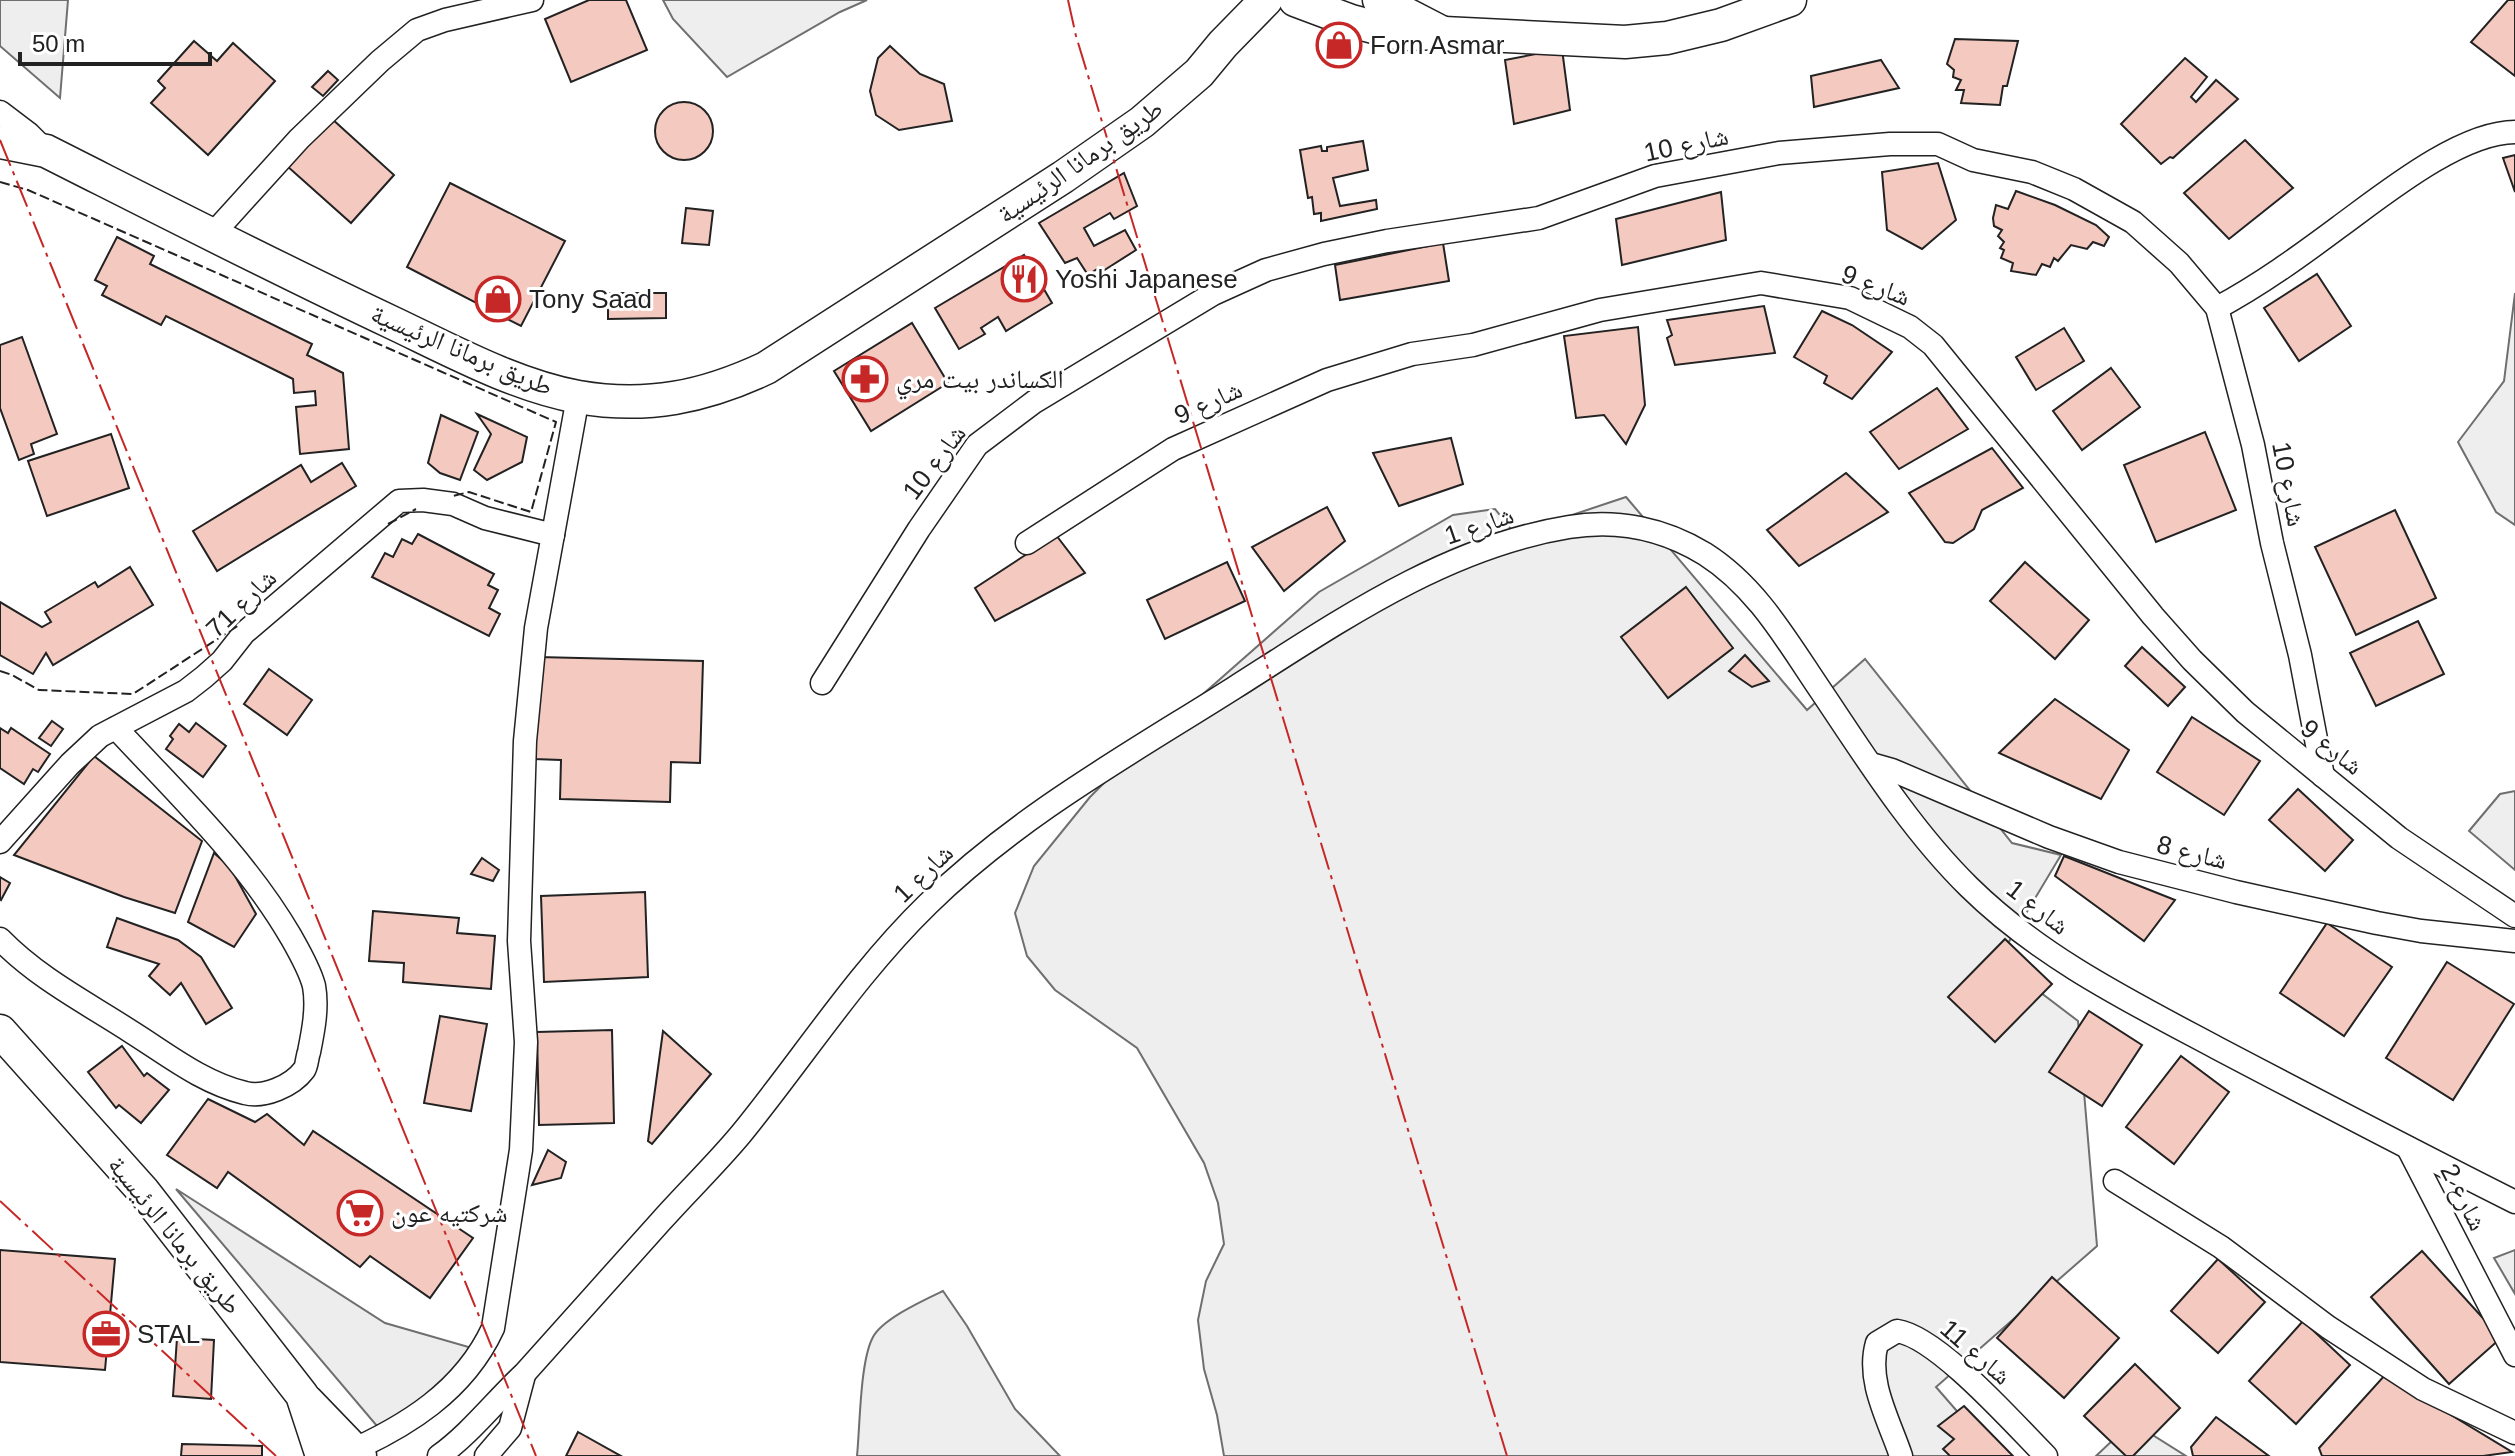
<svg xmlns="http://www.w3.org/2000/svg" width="2515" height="1456" viewBox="0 0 2515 1456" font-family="Helvetica,'Noto Naskh Arabic',sans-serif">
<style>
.green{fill:#eee;stroke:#6f6f6f;stroke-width:2}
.parking{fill:#ededed;stroke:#6f6f6f;stroke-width:2}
.building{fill:#f3c9c0;stroke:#222;stroke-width:2}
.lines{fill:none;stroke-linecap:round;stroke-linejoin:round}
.street-casing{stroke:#222;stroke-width:25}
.secondary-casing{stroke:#222;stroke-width:35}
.street{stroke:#fff;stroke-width:22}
.secondary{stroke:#fff;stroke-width:32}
.fence{stroke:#222;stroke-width:2;stroke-dasharray:10 4;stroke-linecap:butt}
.power{stroke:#c62828;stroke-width:2;stroke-dasharray:28 6 4 6;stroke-linecap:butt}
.labels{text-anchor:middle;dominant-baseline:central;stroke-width:6;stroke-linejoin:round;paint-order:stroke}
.poi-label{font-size:26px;fill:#222;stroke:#fff;text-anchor:start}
.street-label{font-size:26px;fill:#222;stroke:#fff}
</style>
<rect width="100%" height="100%" fill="#fff"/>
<g class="green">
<polygon points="0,0 68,0 60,98 0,46"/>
<polygon points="663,0 867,0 840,12 727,77 673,19"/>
<polygon points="2515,293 2515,525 2496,512 2458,442 2504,381"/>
<polygon points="1626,497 1807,710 1865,659 2012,843 2061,855 1998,960 2078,1021 2097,1246 1936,1387 1996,1456 1224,1456 1217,1415 1204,1369 1198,1320 1206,1281 1224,1244 1218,1203 1204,1163 1137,1048 1055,990 1027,956 1015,913 1034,866 1090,797 1119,768 1319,592 1453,515 1495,509 1515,534"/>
<polygon points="2515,791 2515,870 2469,831 2500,794"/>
<polygon points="2515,1250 2515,1294 2494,1258"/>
<path d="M943,1291l24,35 48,83 45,47h-203c3,-30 3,-92 15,-117 8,-19 52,-39 71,-48z"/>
<polygon points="2132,1422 2186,1456 2096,1456"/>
</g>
<polygon class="parking" points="176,1189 385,1323 479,1350 437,1400 377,1426"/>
<g class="building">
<polygon points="589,0 626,0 647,50 571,82 545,19"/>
<polygon points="2508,0 2515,0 2515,76 2471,42"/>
<polygon points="1955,39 2018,41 2007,86 2003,86 2000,105 1961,103 1964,90 1956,90 1961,80 1953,77 1954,70 1947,64"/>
<polygon points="194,41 217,61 233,43 275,81 208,155 151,103 165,88 158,81"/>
<polygon points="890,46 920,74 944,84 952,121 899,130 876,115 870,91 878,58"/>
<polygon points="1562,49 1570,110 1514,124 1505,60"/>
<polygon points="2185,58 2207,77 2191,97 2196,102 2216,80 2238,99 2173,158 2170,157 2161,164 2121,124"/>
<polygon points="1881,60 1899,88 1814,107 1811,76"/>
<polygon points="328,71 338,80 323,96 312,87"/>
<circle cx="684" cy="131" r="29"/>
<polygon points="331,118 394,175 351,223 287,166"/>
<polygon points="2245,140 2293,188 2229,239 2184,193"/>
<polygon points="1363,141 1368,170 1333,178 1340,206 1376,200 1377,209 1321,221 1321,213 1314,214 1312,197 1308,198 1300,150 1321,146 1322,151 1327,151 1327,147"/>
<polygon points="2515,155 2515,192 2503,158"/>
<polygon points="1938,163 1956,220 1922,249 1887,230 1882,172"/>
<polygon points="1124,173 1137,206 1114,219 1110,213 1084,228 1094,246 1125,230 1136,250 1103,271 1100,267 1088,275 1077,258 1065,263 1039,223"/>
<polygon points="450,183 565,241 521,326 407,267"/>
<polygon points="2016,191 2055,205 2096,225 2109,237 2104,246 2093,242 2087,249 2071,245 2058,261 2054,258 2050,267 2042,264 2036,275 2011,271 2013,263 2001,258 2004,250 2000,248 2004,242 1998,236 2002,230 1994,226 1993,218 1996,205 2008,209"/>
<polygon points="1721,192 1726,240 1622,265 1616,219"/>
<polygon points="686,208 713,211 709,245 682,243"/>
<polygon points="117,237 154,256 150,264 312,344 307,355 343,373 349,449 300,454 296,407 316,405 315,391 294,393 293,379 166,316 161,325 102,295 107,286 95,280"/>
<polygon points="1443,243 1449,281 1340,300 1335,265"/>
<polygon points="1024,255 1052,303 1006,331 998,317 981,328 985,334 959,349 935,308"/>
<polygon points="2317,274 2351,326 2299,361 2264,308"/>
<polygon points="608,293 666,293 666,318 608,319"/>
<polygon points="1764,306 1775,353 1675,365 1667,338 1672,335 1667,320"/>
<polygon points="1822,311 1852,325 1892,352 1852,399 1824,383 1827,376 1794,357"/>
<polygon points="912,323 948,383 871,431 834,371"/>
<polygon points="1638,327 1645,405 1626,444 1604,415 1576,418 1564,336"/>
<polygon points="2064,328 2084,361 2036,390 2016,357"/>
<polygon points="22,337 57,434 31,444 34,454 19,460 0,408 0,345"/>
<polygon points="2111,368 2140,407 2082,450 2053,411"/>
<polygon points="1937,388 1968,429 1899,469 1870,432"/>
<polygon points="477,414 527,437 522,462 487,480 474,470 491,434"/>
<polygon points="441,415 478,432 460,480 440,473 428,463"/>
<polygon points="2205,432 2236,510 2156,542 2124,465"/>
<polygon points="111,434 129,488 47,516 28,461"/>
<polygon points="1451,438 1463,484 1399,506 1373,453"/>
<polygon points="1992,448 2023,488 1982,510 1974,529 1953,543 1945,542 1909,493"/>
<polygon points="342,463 356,486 217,571 193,531 301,465 311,482"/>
<polygon points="1846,473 1888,512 1799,566 1767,530"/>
<polygon points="1327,507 1345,541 1284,591 1252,547"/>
<polygon points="2395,510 2436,598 2356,635 2315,547"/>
<polygon points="418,534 494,574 488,585 498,590 489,608 500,614 489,636 372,577 385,553 393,557 402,539 412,544"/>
<polygon points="1056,535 1085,573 995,621 975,588"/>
<polygon points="1227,562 1245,601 1165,639 1147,600"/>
<polygon points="2025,562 2089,620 2055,659 1990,601"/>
<polygon points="130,567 153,605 53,665 46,653 33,674 0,655 0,602 42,627 51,622 45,612 95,582 98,587"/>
<polygon points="1686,587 1733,648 1668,698 1621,637"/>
<polygon points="2418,621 2444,674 2376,706 2350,653"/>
<polygon points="2142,647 2185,687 2168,706 2125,666"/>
<polygon points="1745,655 1769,681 1752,687 1729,671"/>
<polygon points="538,657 703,661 700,763 671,762 670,802 560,799 561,760 534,759"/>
<polygon points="269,669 312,700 287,735 244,704"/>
<polygon points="2055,699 2129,750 2101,799 1999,753"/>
<polygon points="2192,717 2260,761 2224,815 2157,772"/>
<polygon points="52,721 63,729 51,746 39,738"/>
<polygon points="196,723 226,746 203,777 166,749 173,739 170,736 179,724 189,732"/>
<polygon points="0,728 8,733 11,728 50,754 38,772 33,769 24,784 0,768"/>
<polygon points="94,756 202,841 175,913 124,897 14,855"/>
<polygon points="2298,789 2353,840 2325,871 2269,820"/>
<polygon points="214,853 230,867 256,914 234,947 188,922"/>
<polygon points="2064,856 2175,900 2144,941 2055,876"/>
<polygon points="482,858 499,870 493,881 471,874"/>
<polygon points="0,877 10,883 1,900 0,899"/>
<polygon points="645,892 648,977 544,982 541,896"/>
<polygon points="373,911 459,918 457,933 495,936 491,989 403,982 404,963 369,961"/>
<polygon points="117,918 178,940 201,957 232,1008 206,1024 181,983 170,995 149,976 159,964 107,947"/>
<polygon points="2327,923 2392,967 2344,1036 2280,993"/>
<polygon points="2005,939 2052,984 1995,1042 1948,997"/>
<polygon points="2447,962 2514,1004 2453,1100 2386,1058"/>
<polygon points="2089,1011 2142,1045 2102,1106 2049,1072"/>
<polygon points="440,1016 487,1024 471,1111 424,1103"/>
<polygon points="612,1030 614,1123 539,1125 537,1032"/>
<polygon points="663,1031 711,1074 652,1144 648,1141"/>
<polygon points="122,1046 144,1076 147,1073 169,1090 141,1123 119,1105 116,1108 88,1072"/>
<polygon points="2181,1056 2229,1092 2174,1164 2126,1127"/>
<polygon points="208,1099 255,1122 267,1114 304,1145 313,1131 473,1238 430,1298 370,1256 360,1267 228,1172 217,1188 167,1155"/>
<polygon points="548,1150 566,1162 561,1178 532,1185"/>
<polygon points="0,1250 115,1259 105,1370 0,1362"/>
<polygon points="2422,1251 2501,1338 2449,1384 2371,1297"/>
<polygon points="2218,1259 2265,1302 2218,1353 2171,1311"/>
<polygon points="2052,1277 2119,1338 2064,1398 1997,1338"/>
<polygon points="2303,1321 2350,1365 2296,1424 2249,1381"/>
<polygon points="177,1338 214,1340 211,1399 173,1396"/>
<polygon points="2135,1364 2180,1408 2133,1456 2126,1456 2084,1416"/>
<polygon points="2385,1375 2512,1452 2483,1456 2322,1456 2319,1448"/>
<polygon points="1964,1406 2013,1456 1950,1456 1943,1449 1954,1439 1938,1426"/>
<polygon points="2216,1417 2269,1456 2193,1456 2191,1447"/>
<polygon points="578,1432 621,1456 566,1456"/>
<polygon points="182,1444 262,1446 262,1456 181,1456"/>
</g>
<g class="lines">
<g class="street-casing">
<g id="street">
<polyline points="0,112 29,134 45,150"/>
<polyline points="212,235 299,139 380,61 417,30 445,20 532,0"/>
<path d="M2217,308c43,-23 83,-52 122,-81 44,-32 121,-95 176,-95"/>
<polyline points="1027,543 1173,449 1327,380 1412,354 1473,345 1600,310 1761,283 1850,298 1910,327 1933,345 2153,616 2192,660 2245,712 2399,838 2515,916"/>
<polyline points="822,683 919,529 977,445 1034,402 1213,294 1266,270 1324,254 1387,241 1539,218 1655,176 1779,153 1890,144 1938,144 1973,160 2032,172 2074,189 2133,222 2179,263 2217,308 2253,445 2272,543 2300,655 2323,776"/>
<polyline points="1871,764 1892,770 2049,837 2119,862 2236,892 2377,923 2421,931 2515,941"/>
<polyline points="0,842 70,764 100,736 186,691 204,677 222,661 244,633 399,501 423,500 453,504 485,518 553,535"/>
<path d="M0,939c39,40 87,64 133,94 35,22 70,50 112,60 19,5 47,-7 59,-23 3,-4 3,-13 5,-18 4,-20 9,-44 5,-66 -4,-16 -15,-35 -23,-49 -46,-79 -113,-142 -175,-209"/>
<polyline points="2408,1148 2515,1355"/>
<polyline points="2115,1181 2221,1247 2328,1327 2423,1389 2515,1433"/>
<path d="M344,1454c62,-27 120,-63 149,-126l28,-178 5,-108 -7,-101 6,-200 11,-113 42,-231"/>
<path d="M439,1456c32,-23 56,-55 85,-82 46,-51 92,-103 138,-154 26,-29 54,-56 79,-86 62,-76 116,-161 187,-230 90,-88 200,-149 306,-216 104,-66 211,-141 335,-161 48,-8 95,2 136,27 52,33 82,87 116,137 45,67 90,139 148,196 71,70 160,114 248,161 99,52 198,104 298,154"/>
<polyline points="486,1456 510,1428 524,1375"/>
<path d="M1901,1456c-12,-36 -35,-75 -24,-113l20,-12c41,6 117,93 149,125"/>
</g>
</g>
<g class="secondary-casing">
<g id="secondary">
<polyline points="1295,0 1351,21 1400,34 1444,33 1625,42 1667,38 1721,25 1790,0"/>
<polyline points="1379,0 1441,32"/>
<path d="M0,142l46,9c115,58 230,117 347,172 59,28 121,62 185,74 69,12 126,0 188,-29l297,-191 79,-55 57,-49 24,-29 43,-44"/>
<polyline points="0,1031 144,1192 302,1395 322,1456"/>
<polyline points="307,1401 360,1456"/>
</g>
</g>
<use href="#street" class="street"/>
<use href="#secondary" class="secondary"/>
<g class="fence">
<polyline points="0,182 28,190 556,422 531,512 469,492 453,496"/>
<polyline points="388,524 416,509"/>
<polyline points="0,671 12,675 39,690 133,694 239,625"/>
</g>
<g class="power">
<polyline points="1068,0 1076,36 1507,1456"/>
<polyline points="0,140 536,1456"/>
<polyline points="0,1201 276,1456"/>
</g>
</g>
<defs>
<g id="shop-ring" transform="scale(2.3)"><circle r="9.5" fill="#fff" stroke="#c62828" stroke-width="1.5"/><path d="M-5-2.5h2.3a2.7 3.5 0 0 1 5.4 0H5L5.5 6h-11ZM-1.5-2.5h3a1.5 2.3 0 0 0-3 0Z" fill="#c62828"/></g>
<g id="restaurant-ring" transform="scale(2.3)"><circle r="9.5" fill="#fff" stroke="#c62828" stroke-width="1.5"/><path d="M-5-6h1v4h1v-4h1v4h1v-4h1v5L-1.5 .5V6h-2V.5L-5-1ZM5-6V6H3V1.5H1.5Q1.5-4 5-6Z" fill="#c62828"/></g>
<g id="pharmacy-ring" transform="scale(2.3)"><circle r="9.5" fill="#fff" stroke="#c62828" stroke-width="1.5"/><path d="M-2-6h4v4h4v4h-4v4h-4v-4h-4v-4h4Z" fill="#c62828"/></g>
<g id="supermarket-ring" transform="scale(2.3)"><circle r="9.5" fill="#fff" stroke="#c62828" stroke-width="1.5"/><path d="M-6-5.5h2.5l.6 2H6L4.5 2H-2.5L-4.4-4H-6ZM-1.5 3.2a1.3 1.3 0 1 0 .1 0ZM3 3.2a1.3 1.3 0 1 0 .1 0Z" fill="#c62828"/></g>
<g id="office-ring" transform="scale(2.3)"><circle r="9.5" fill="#fff" stroke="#c62828" stroke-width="1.5"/><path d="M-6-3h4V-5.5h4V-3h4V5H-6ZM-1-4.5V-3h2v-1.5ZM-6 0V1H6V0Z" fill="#c62828"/></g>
</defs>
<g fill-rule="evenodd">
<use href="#shop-ring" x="1339" y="45"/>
<use href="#restaurant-ring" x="1024" y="279"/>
<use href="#shop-ring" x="498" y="299"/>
<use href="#pharmacy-ring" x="865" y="379"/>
<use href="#supermarket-ring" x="360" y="1213"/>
<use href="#office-ring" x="106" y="1334"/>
</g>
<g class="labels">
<g class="poi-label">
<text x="1370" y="45">Forn Asmar</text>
<text x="1055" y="279">Yoshi Japanese</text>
<text x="529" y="299">Tony Saad</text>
<text x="896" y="379">الكساندر بيت مري</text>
<text x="391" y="1213">شركتيه عون</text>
<text x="137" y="1334">STAL</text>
</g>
<g class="street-label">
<text transform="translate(1686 144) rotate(-12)">شارع 10</text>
<text transform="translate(1080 161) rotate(-35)">طريق برمانا الرئيسية</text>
<text transform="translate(1876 285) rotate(21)">شارع 9</text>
<text transform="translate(462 350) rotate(23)">طريق برمانا الرئيسية</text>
<text transform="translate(1208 402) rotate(-24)">شارع 9</text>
<text transform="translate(934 462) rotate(-53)">شارع 10</text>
<text transform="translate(2289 484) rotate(79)">شارع 10</text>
<text transform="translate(1479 525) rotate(-19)">شارع 1</text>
<text transform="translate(241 603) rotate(-44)">شارع 71</text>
<text transform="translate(2332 747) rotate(39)">شارع 9</text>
<text transform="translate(2192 852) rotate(14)">شارع 8</text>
<text transform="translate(923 873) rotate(-44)">شارع 1</text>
<text transform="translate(2038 907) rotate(38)">شارع 1</text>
<text transform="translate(2464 1197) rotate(63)">شارع 2</text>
<text transform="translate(175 1235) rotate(51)">طريق برمانا الرئيسية</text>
<text transform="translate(1976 1352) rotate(41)">شارع 11</text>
</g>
</g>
<path d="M20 52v12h190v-12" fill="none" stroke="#222222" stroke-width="4"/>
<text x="32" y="52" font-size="24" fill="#222222" stroke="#ffffff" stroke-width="6" paint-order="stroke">50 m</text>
</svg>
